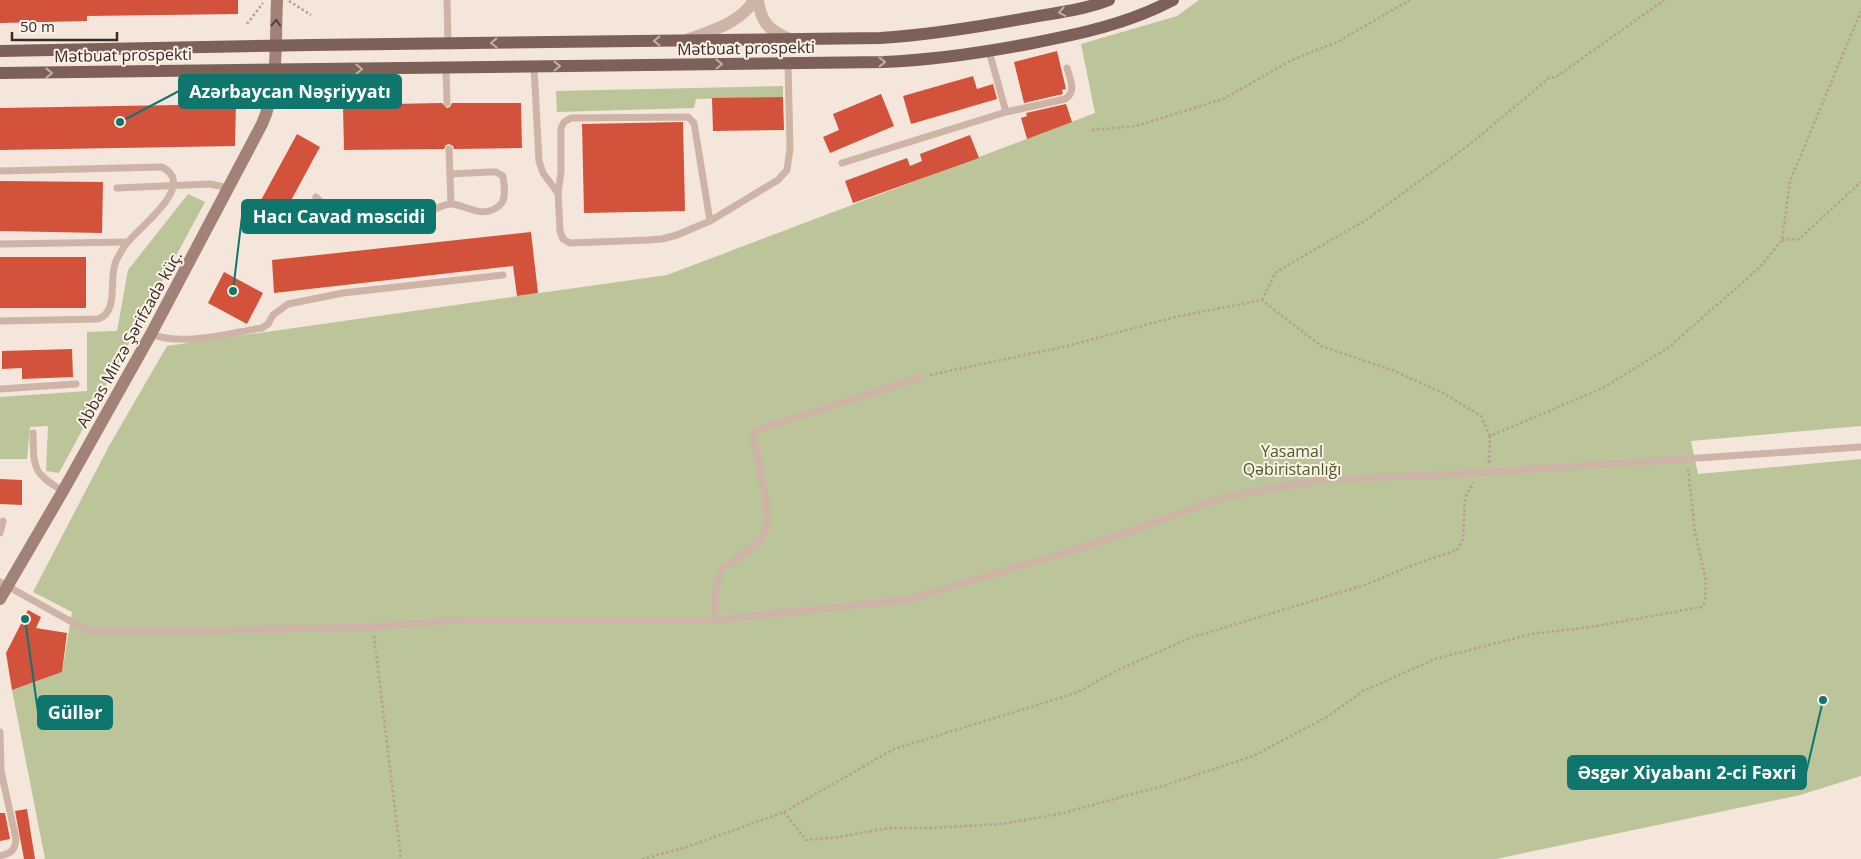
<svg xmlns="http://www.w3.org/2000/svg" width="1861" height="859" viewBox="0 0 1861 859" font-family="'Open Sans',sans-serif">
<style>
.green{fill:#bbc599}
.building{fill:#d2523c}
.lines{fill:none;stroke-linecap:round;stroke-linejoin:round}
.path{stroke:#ba9e90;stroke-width:2.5;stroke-dasharray:2.5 2.5;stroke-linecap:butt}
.service{stroke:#ceb4a6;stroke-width:7}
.tertiary{stroke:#ceb4a6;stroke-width:12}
.secondary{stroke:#a28277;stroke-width:12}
.primary{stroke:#7d6057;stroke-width:12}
.oneway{stroke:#c2b0a7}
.oneway2{stroke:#53413b}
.labels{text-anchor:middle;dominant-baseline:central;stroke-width:4;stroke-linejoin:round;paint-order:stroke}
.street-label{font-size:16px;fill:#392b27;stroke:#fbf1e8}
.park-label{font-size:16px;fill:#4d5a28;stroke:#fbf1e8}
.leader{fill:none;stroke:#0f766e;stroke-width:2}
.callout-dot{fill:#0f766e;stroke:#fbf1e8;stroke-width:2}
.callout{fill:#0f766e;stroke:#0f766e;stroke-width:2}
.callout-label{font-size:18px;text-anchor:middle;font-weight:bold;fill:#fff}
</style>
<rect width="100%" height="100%" fill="#f4e6db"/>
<g class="green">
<polygon points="1199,0 1861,0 1861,426 1691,441 1698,474 1861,459 1861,776 1800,795 1496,859 45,859 12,690 62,672 72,612 33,592 109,446 167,346 667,275 1095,113 1081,44 1177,16"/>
<polygon points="783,86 783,97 696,99 694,108 557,112 556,91"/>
<polygon points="188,194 205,202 59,473 46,471 48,426 30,427 27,459 0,459 0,397 87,391 87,332 117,331 128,270"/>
</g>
<g class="building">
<polygon points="0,0 238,0 238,14 87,16 87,21 0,23"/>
<polygon points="1057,51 1066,89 1062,90 1063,94 1024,103 1014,62"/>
<polygon points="973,76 977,89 993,84 997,99 911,124 903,96"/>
<polygon points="881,94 894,126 830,153 823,137 839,130 833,114"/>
<polygon points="783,97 784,130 713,131 712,98"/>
<polygon points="442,103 447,108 450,107 452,103 521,103 522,148 454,149 453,146 449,144 446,145 444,149 344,150 343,105"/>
<polygon points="236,104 235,146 0,150 0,108"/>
<polygon points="1066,104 1072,122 1027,139 1021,118 1027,116 1026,113"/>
<polygon points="683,122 685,211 584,213 582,124"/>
<polygon points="297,134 320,147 277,226 254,213"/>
<polygon points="970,135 979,158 853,203 845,181 907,158 910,166 922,161 920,154"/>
<polygon points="0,181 103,182 102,233 0,231"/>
<polygon points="531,232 538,293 517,296 513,266 274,293 272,260"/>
<rect x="0" y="257" width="86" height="51"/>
<polygon points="224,272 263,293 247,324 208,303"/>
<polygon points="72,349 73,377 22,379 22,368 2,369 2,351"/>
<polygon points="0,479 22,480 22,505 0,504"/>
<polygon points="28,610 41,617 36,628 67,633 62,672 12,690 6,653"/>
<polygon points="27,809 35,859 24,859 15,811"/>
<polygon points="0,813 5,813 10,839 0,841"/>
</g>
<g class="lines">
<g class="path">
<polyline points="289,1 311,15"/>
<polyline points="247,24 263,3"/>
<polyline points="1092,130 1136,126 1223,99 1292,60 1337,42 1410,0"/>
<polyline points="1782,240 1799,239 1861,182"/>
<polyline points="1262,300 1276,272 1366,220 1469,145 1549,78 1556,77 1664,0"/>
<polyline points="930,375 1067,346 1175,317 1262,300 1321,346 1392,370 1443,393 1481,416 1490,436"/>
<polyline points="1489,463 1490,436 1603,388 1669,347 1759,268 1782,240 1790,181 1861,11"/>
<polyline points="374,636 401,859"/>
<polyline points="784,812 806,840 840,837 888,828 930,828 1002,824 1059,814 1166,785 1253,756 1327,717 1363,691 1435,659 1531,634 1591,627 1701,607 1705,602 1706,581 1695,532 1688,468"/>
<polyline points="642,859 684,848 784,812 894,749 1076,693 1116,671 1190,638 1368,584 1413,565 1457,550 1463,539 1465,498 1473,482"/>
</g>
<g class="service">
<polyline points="447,0 448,43"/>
<polyline points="989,51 1006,112"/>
<polyline points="534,67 539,161 543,173 558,193 560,231 563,239 570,243 648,240 662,239 677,235 710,221 778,180 787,170 790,148 788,63"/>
<polyline points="446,68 447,103"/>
<polyline points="449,149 451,204"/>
<path d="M842,163l164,-51 59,-13c12,-7 5,-20 2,-31"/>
<path d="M0,171l162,-4c36,18 -23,60 -36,77 -4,6 -9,13 -11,20 -6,17 4,48 -17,55l-98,2"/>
<polyline points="117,188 210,184 229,188"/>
<polyline points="558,193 561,172 561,128 564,122 571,118 688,117 694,123 710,221"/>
<path d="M316,197c4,3 7,8 11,10 19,12 78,9 100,5 8,-2 18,-9 25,-8 17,2 31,16 48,1 7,-6 4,-21 3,-29l-7,-4h-7l-39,2"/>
<polyline points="0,244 127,242"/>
<path d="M151,334c32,13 78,-1 111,-6l6,-4 5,-9 15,-11 55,-11 160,-18"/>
<polyline points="0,389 76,384"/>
<path d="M33,433c1,36 -1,39 30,58"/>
<polyline points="0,533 3,521"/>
<polyline points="0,582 88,631 206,631 372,627 461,620 715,620 907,600 1091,545 1228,496 1322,480 1477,473 1861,447"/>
<path d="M715,620c1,-17 -2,-38 8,-52 12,-9 32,-19 40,-32 11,-18 -6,-79 -10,-100l1,-4 3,-2 164,-53"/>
<path d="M0,732l1,39 15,68c-1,12 -5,14 -16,17"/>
</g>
<g class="tertiary">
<path d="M758,0c3,23 11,30 31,39"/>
<path d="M689,39c22,-8 53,-17 65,-39"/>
</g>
<path class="secondary" d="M0,599l63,-108 88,-157 111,-210c17,-38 13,-84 15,-124"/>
<g class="primary">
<path d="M0,51l311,-6 569,-7c50,-3 98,-11 147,-20 27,-5 57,-8 82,-18"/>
<path d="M0,73l884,-11c49,-2 96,-9 144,-18 51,-10 100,-20 145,-44"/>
</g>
</g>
<defs><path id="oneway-chevron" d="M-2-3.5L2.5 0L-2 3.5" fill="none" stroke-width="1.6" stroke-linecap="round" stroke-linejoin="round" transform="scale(1.25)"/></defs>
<g class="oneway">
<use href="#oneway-chevron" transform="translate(1062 12) rotate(169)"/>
<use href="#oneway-chevron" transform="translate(657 41) rotate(179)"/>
<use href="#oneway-chevron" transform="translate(494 43) rotate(179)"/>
<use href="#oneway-chevron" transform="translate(882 62) rotate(-1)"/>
<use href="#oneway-chevron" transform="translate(719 64) rotate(-1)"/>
<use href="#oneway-chevron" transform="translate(557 66) rotate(-1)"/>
<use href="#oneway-chevron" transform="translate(359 69) rotate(-1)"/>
<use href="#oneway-chevron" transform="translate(49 73) rotate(-1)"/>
</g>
<use class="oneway2" href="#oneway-chevron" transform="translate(276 23) rotate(-87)"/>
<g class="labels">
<g class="street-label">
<text transform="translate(746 48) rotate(-1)">Mətbuat prospekti</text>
<text transform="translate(123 55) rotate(-1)">Mətbuat prospekti</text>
<text transform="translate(129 339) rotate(-61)">Abbas Mirzə Şərifzadə küç.</text>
</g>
<g class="park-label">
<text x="1292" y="451">Yasamal<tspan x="1292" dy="18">Qəbiristanlığı</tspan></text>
</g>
</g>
<path class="leader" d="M120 122L179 91M233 291L242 216M25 619L38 712M1823 700L1806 773"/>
<g class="callout-dot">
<circle cx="120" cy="122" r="5"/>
<circle cx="233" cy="291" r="5"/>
<circle cx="25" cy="619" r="5"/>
<circle cx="1823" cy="700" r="5"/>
</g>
<g class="callout">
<rect x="179" y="75" width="222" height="33" rx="5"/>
<rect x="242" y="200" width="193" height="33" rx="5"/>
<rect x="38" y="696" width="74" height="33" rx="5"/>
<rect x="1568" y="756" width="238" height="33" rx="5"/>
</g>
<g class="callout-label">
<text x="290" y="98">Azərbaycan Nəşriyyatı</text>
<text x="339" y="223">Hacı Cavad məscidi</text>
<text x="75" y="719">Güllər</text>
<text x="1687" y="779">Əsgər Xiyabanı 2-ci Fəxri</text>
</g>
<path d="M12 32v8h105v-8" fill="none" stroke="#392b27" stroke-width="2.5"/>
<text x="20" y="32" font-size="15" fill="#392b27" stroke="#fbf1e8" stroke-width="4" paint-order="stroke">50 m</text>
</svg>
